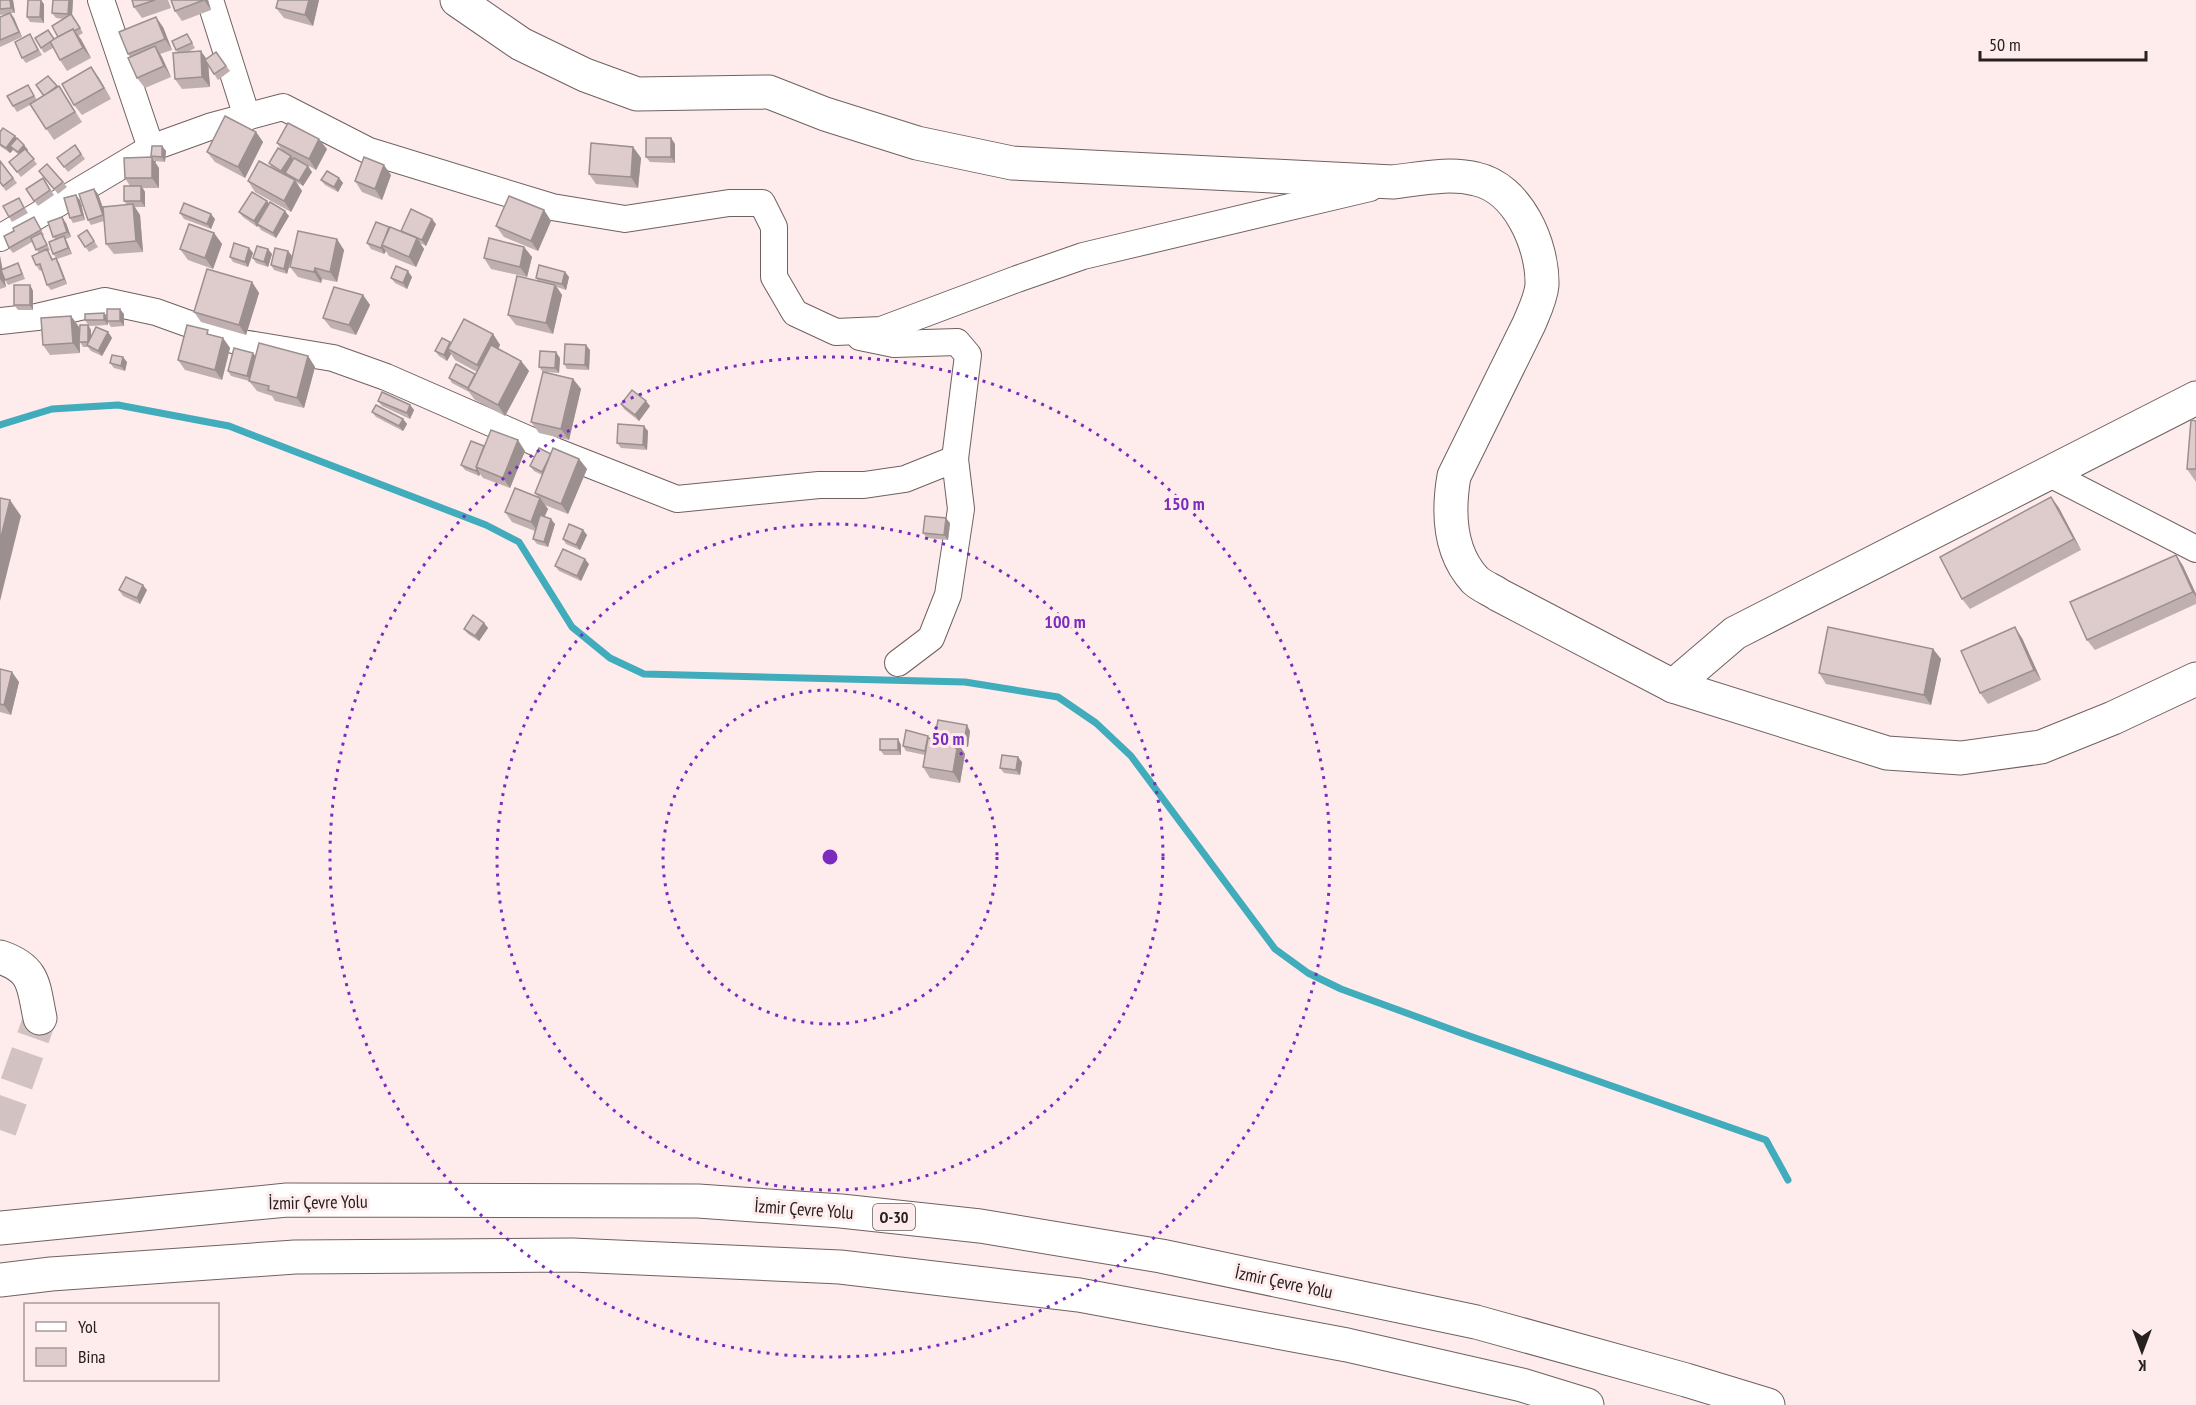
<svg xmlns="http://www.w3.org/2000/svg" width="2196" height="1405" viewBox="0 0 2196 1405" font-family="'PT Sans Narrow',sans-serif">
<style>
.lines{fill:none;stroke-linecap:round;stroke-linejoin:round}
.stream{stroke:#40acbc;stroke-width:7}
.secondary-tunnel{stroke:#d3c2c2;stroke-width:33;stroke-dasharray:33 16;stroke-linecap:butt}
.street-casing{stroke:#706161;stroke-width:28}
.secondary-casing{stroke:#706161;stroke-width:35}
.highway-casing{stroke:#706161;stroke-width:35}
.street{stroke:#fff;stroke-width:26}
.secondary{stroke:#fff;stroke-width:33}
.highway{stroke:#fff;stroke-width:33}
.wall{fill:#bfafaf}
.shaded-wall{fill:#9b8f8f}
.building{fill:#decccc;stroke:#9b8f8f;stroke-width:1.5}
.ring{fill:none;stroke:#7b2cbf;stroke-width:3;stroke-dasharray:3 6}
.labels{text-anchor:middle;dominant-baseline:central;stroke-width:6;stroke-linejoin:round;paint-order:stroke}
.shield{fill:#feebeb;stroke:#685d5d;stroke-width:1.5}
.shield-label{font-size:16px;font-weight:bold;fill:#272020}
.street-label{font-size:18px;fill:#272020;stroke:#feebeb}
.centre{fill:#7b2cbf;stroke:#feebeb;stroke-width:3}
.ring-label{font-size:18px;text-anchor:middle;font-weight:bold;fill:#7b2cbf;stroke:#feebeb;stroke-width:6;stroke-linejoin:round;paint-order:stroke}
</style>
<rect width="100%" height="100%" fill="#feebeb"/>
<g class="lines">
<polyline class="stream" points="0,425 52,409 118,405 229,426 486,525 519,542 572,627 610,658 644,674 965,682 1058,697 1096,723 1131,756 1275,949 1308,973 1341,989 1461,1033 1766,1140 1788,1180"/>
<polyline class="secondary-tunnel" points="0,1130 40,1018"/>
<g class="street-casing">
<g id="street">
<polyline points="101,0 151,148"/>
<polyline points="210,0 247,117"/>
<polyline points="0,238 151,148 212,126 283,107 369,151 552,207 625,219 729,203 762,203 774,227 774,277 795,313 836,332 881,330 1017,279 1083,256 1370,188"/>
<polyline points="0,321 37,317 105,301 156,312 242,343 333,358 386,377 555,451 677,499 819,485 864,485 905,479 955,459"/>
<polyline points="860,337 894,344 957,342 968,355 955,459 961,509 948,595 931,638 898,663"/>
<polyline points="2048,473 2196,549"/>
</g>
</g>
<g class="secondary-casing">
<g id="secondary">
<path d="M457,0l64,44 64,31 52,19 132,-2 56,22 92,29 95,20 381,19c27,-3 56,-10 83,-3 42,9 67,66 66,106 -1,13 -8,27 -13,39l-75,152c-6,35 -5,76 21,104 6,6 17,10 24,15l174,91 214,67 74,5 80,-11 72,-29 83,-39"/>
<polyline points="1673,686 1735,633 2196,398"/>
<path d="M0,957c36,12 33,29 40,61"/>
</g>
</g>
<g class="highway-casing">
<g id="highway">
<polyline points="0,1228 287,1200 698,1201 841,1211 980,1226 1161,1256 1476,1322 1686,1380 1768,1405"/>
<polyline points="0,1280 51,1274 295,1257 572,1255 840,1267 1079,1295 1347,1345 1522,1385 1587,1405"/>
</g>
</g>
<use href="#street" class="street"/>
<use href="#secondary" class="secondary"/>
<use href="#highway" class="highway"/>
</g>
<g class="wall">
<polygon points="0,0 13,0 15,13 11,13 14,18 22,37 0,47 0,17 8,14 0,15"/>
<polygon points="73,0 72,15 83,33 78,36 91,58 67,71 60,60 53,48 44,53 35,38 54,39 58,37 64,19 56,18 52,13"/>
<polygon points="132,0 168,0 171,8 142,18 134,7"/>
<polygon points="171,0 208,0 211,10 182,21 175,11"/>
<polygon points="319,0 313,26 284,18 276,8"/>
<polygon points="44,4 44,23 30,22 27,17"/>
<polygon points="163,27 172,50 160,54 171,77 145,88 137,78 130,57 128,54"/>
<polygon points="30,34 42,55 26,63 22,58"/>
<polygon points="187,34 195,48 188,52 206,59 216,52 230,71 218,80 208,65 210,87 182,89 175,79 178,53 176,50"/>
<polygon points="91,67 111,99 82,115 74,105"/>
<polygon points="48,76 57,87 59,86 82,122 54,140 30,105 17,112 13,106 28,85 37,100 44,96"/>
<polygon points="0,132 15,136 24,145 28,150 27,151 37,164 21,177 9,162 18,154 13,150 10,153 0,146"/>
<polygon points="256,132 263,142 245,178 215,162 207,152"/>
<polygon points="671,138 675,144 675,163 650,162 646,157"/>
<polygon points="277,143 327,149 316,170 300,161 312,172 303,186 296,182 302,191 291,212 255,192 248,181 272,168 269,163 283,152"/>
<polygon points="75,145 85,159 68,172 57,158"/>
<polygon points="162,146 166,151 165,162 155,161 151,156"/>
<polygon points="633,147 641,158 638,188 596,184 589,174"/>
<polygon points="0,161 17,183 6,191 0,183"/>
<polygon points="159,168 159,188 143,188 145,192 145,207 134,207 140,215 143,252 114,254 106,244 104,221 91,225 88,220 94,189 98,194 104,210 127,205 124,201 130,186 125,178"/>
<polygon points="39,171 63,182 67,187 58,194"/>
<polygon points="391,175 382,200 362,192 355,181"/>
<polygon points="43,178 54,195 38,206 26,189"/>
<polygon points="339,178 343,183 338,192 325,185 321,180"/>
<polygon points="19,198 28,213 12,222 9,217"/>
<polygon points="80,200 85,220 73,223 70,218"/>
<polygon points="269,204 289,216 276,238 261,230 258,226 257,227 243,217 239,212"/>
<polygon points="544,210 551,221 538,251 504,237 496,226"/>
<polygon points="180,213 215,219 211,229 184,219"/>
<polygon points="34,217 44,235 43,236 50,250 48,251 53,259 56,258 59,263 67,284 51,290 47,285 42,270 40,271 36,265 39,253 32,242 13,253 9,248 14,231"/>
<polygon points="66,223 71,237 66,239 72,254 57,259 53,254 55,239 53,237"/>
<polygon points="436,224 426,246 420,243 424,249 416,267 389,256 386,251 384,254 371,249 367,243 402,232"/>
<polygon points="87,230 98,247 89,252 78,236"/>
<polygon points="214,233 222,244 213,269 188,260 180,249"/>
<polygon points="524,247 532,257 527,277 491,269 484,258"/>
<polygon points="249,248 253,253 248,267 233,262 230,257"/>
<polygon points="344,250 337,282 322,279 321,283 298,277 290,267"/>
<polygon points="288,251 292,256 287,274 274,270 271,265"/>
<polygon points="272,254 268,267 256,263 253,258"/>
<polygon points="0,256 2,269 21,269 25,279 8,285 4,278 6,287 0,289"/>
<polygon points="565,272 569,277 566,290 557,287 562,295 553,334 516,325 508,315 538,281 536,278"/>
<polygon points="412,277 407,289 395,283 391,278"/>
<polygon points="252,282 259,293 246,335 201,322 194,312"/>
<polygon points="30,285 33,291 33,310 18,310 14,305"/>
<polygon points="363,295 370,305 356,335 331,328 323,318"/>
<polygon points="124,314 124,326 111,327 108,322 108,325 89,326 85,320 107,318"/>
<polygon points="71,316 79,327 79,338 88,325 91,330 91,336 108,332 112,338 102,356 91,351 88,347 83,347 80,342 80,353 50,355 43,345"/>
<polygon points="493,334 500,345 498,349 521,361 529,371 505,416 475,400 469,392 452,383 449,378 476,374 477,372 455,360 451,354 447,361 439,356 435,351 450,342"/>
<polygon points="211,335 223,338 230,348 222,380 185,370 178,360"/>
<polygon points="590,350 589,370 567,369 564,364"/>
<polygon points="308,356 315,367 304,408 275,401 272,396 257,391 249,381 231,376 228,371 256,357"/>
<polygon points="560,358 559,373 546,372 573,379 581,389 569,440 539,433 531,422 543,372 539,367"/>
<polygon points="127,362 125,371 114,368 110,363"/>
<polygon points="378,401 410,405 414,410 410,419 382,406"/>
<polygon points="621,404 650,406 639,421 624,409"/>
<polygon points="372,412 403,419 407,424 403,431 376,417"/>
<polygon points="2196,421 2196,482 2187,469"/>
<polygon points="648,431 647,450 621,448 617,443"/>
<polygon points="484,446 525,451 510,488 483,478 480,474 479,476 465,470 461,465"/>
<polygon points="551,454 579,459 587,469 568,514 545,505 548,509 544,517 555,524 548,547 537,544 533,539 535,531 512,522 505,512 538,497 535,493 542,475 534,471 530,466"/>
<polygon points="2051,497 2059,508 2081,550 1970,609 1962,599"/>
<polygon points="950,523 948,540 927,538 923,533"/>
<polygon points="583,530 587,535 580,550 566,544 563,539"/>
<polygon points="2176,555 2183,566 2196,594 2196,604 2095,650 2087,640"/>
<polygon points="589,564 581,581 559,571 555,566"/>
<polygon points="119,590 147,590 140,604 123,596"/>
<polygon points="484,623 488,628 479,641 468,634 464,629"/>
<polygon points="2022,638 2041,680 1988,704 1980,693"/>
<polygon points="1933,649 1941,659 1931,705 1826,684 1819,673"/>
<polygon points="0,669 19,682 11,715 0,712"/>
<polygon points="970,731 968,747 959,745 965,754 960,783 930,778 923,767 925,755 906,751 903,746 930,739 938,740 935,736"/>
<polygon points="898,739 901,745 901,755 884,755 880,750"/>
<polygon points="1022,762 1020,775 1004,773 1000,768"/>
</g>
<g class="shaded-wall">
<polygon points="10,0 13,0 15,13 11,8"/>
<polygon points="41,0 44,4 44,23 40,17"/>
<polygon points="69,0 73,0 72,15 83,33 72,16 72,19 68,14"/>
<polygon points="204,0 208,0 211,10"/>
<polygon points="309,0 319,0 313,26 305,15"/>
<polygon points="10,13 14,18 22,37 19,32"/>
<polygon points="156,17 163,27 172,50 165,39"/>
<polygon points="73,29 81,39 91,58 83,48"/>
<polygon points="155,46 162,57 171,77 164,66"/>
<polygon points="201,51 208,61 210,87 202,77"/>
<polygon points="91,67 99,78 111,99 104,88"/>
<polygon points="256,132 263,142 245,178 238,167"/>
<polygon points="15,136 19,142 10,146 13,150 10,153 6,148"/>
<polygon points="671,138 675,144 675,163 671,157"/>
<polygon points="319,139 327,149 316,170 309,159"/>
<polygon points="24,145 28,150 21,157 18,152"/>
<polygon points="162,146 166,151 165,162 162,157"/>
<polygon points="633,147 641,158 638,188 631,177"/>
<polygon points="291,156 294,161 285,176 281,171"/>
<polygon points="152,157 159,168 159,188 152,178"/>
<polygon points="384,165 391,175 382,200 375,189"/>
<polygon points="308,166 312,172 303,186 299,181"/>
<polygon points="339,178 343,183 338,192 334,187"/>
<polygon points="295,180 302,191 291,212 284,201"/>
<polygon points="141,186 145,192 145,207 141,201"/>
<polygon points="94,189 98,194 107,220 103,215"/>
<polygon points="76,195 80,200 85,220 82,215"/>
<polygon points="267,201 271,206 257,227 254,221"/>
<polygon points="133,204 140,215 143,252 136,241"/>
<polygon points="544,210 551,221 538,251 531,241"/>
<polygon points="285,211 289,216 276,238 273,233"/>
<polygon points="211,214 215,219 211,229 207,224"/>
<polygon points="62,217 66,223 71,237 67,232"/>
<polygon points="432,219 436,224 426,246 422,240"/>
<polygon points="214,233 222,244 213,269 205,258"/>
<polygon points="64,236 67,242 72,254 68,248"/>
<polygon points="417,238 424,249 416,267 409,257"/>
<polygon points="337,239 344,250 337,282 330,272"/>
<polygon points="382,246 386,251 384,254 381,248"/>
<polygon points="524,247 532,257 527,277 520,267"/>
<polygon points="249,248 253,253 248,267 245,262"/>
<polygon points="268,249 272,254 268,267 264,262"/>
<polygon points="288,251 292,256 287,274 284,269"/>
<polygon points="0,256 6,287 0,279"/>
<polygon points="56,258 59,263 67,284 64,279"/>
<polygon points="315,268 322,279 321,283 314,272"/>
<polygon points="408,271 412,277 407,289 403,283"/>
<polygon points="565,272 569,277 566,290 562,284"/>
<polygon points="252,282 259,293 246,335 239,325"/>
<polygon points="30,285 33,291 33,310 30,305"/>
<polygon points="555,285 562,295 553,334 546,323"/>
<polygon points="363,295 370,305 356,335 349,325"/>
<polygon points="120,309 124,314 124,326 120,321"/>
<polygon points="104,313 107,318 108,325 104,320"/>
<polygon points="71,316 79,327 80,353 73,343"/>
<polygon points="88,325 91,330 91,347 88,342"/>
<polygon points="108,332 112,338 102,356 98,351"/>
<polygon points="493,334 500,345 484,375 477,365"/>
<polygon points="223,338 230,348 222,380 215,370"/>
<polygon points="450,342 448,349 451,354 447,361 444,355"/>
<polygon points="586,345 590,350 589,370 585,365"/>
<polygon points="556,352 560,358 559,373 555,368"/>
<polygon points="253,353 257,358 251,381 247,376"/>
<polygon points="308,356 315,367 304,408 297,398"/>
<polygon points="123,357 127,362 125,371 121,366"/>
<polygon points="521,361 529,371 505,416 498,405"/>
<polygon points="573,379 581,389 569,440 561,429"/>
<polygon points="646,401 650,406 639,421 635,415"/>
<polygon points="410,405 414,410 410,419 407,413"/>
<polygon points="403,419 407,424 403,431 399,426"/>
<polygon points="644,426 648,431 647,450 643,445"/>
<polygon points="518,440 525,451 510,488 503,478"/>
<polygon points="579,459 587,469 568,514 561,504"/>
<polygon points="477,468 480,474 479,476 476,471"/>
<polygon points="2051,497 2059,508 2081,550 2074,539"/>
<polygon points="540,498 548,509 538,532 531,522"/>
<polygon points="10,500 21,516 0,601 0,541"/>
<polygon points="946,518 950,523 948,540 944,535"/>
<polygon points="551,519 555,524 548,547 544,542"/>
<polygon points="583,530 587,535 580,550 576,545"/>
<polygon points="2176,555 2183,566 2196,594 2196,597 2193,592"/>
<polygon points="585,559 589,564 581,581 577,576"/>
<polygon points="143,585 147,590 140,604 137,598"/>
<polygon points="484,623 488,628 479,641 475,636"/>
<polygon points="2015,627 2022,638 2041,680 2034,670"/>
<polygon points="1933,649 1941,659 1931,705 1924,695"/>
<polygon points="12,672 19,682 11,715 4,705"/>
<polygon points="967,725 970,731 968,747 964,742"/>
<polygon points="898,739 901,745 901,755 898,750"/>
<polygon points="958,743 965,754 960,783 953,772"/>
<polygon points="1018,757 1022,762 1020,775 1016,770"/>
</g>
<g class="building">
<polygon points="0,0 10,0 11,8 0,9"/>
<polygon points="28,0 41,0 40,17 27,17"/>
<polygon points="53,0 69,0 68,14 52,13"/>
<polygon points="132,0 155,0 134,7"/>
<polygon points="171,0 204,0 175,11"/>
<polygon points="278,0 309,0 305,15 276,8"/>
<polygon points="10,13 19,32 0,40 0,17"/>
<polygon points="71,14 80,28 74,31 73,29 58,37 52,26"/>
<polygon points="156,17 165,39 128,54 119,32"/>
<polygon points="73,29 83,48 60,60 50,41"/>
<polygon points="48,30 54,39 41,48 35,38"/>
<polygon points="30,34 38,50 22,58 15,42"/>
<polygon points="187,34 192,43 176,50 172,41"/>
<polygon points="155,46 164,66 137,78 128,58"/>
<polygon points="201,51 202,77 175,79 173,53"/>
<polygon points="216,52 226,66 214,74 205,60"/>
<polygon points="91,67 104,88 74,105 62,84"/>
<polygon points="48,76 57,86 44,96 36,85"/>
<polygon points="28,85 34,96 13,106 7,96"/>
<polygon points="59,86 75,112 46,129 30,104"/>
<polygon points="225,116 256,132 238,167 207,152"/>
<polygon points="288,123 319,139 309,159 277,143"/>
<polygon points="3,128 15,136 6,148 0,144 0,132"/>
<polygon points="17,138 24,145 18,152 10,146"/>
<rect x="646" y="138" width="25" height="19"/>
<polygon points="591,143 633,147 631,177 589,174"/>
<polygon points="75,145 81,154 64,167 57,158"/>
<polygon points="152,146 162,146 162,157 151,156"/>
<polygon points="278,148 291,156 281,171 269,163"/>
<polygon points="25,149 34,159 17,172 9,162"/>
<polygon points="152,157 152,178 125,178 124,158"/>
<polygon points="364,157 384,165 375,189 355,181"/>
<polygon points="294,158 308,166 299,181 285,173"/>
<polygon points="0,161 13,178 3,186 0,182"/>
<polygon points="259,161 295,180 284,201 248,181"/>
<polygon points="47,164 63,182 54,189 39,171"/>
<polygon points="327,171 339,178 334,187 321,180"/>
<polygon points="43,178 50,190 34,201 26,189"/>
<rect x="124" y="186" width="17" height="15"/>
<polygon points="94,189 103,215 88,220 79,194"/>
<polygon points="252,192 267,201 254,221 239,212"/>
<polygon points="76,195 82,215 70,218 64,198"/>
<polygon points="509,196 544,210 531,241 496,226"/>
<polygon points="19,198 24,208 9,217 3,206"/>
<polygon points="270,202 285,211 273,233 257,224"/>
<polygon points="184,203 211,214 207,224 180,213"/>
<polygon points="133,204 136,241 106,244 103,207"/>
<polygon points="411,209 432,219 422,240 401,231"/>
<polygon points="34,217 41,230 9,248 4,236 14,231 13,228"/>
<polygon points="62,217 67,232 53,237 48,222"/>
<polygon points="376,222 389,227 381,248 367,243"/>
<polygon points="189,224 214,233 205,258 180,249"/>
<polygon points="390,227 417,238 409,257 382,245"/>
<polygon points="87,230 94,241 85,247 78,236"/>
<polygon points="298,231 337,239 330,272 315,268 314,272 290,267"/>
<polygon points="41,233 47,245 36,250 31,238"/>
<polygon points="64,236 68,248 53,254 49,242"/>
<polygon points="489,238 524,247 520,267 484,258"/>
<polygon points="234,243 249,248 245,262 230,257"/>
<polygon points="257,246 268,249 264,262 253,258"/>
<polygon points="275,248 288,251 284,269 271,265"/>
<polygon points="47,249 52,260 56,258 64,279 47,285 40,264 36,265 32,256"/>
<polygon points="18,263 22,274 5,280 1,270"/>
<polygon points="539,265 565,272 562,284 536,278"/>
<polygon points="396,266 408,271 403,283 391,278"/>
<polygon points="207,269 252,282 239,325 194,312"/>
<polygon points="517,276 555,285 546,323 508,315"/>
<rect x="14" y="285" width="16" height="20"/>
<polygon points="334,287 363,295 349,325 323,318"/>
<rect x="107" y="309" width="13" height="12"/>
<polygon points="104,313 104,320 85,320 85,314"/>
<polygon points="71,316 73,343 43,345 41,318"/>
<polygon points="464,319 493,334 477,365 448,349"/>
<polygon points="80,325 88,325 88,342 79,342"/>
<polygon points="187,325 208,330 207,334 223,338 215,370 178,360"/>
<polygon points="96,327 108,332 98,351 87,345"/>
<polygon points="442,338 450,342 444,355 435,351"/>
<polygon points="259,343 308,356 297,398 268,390 269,386 249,381"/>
<polygon points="565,344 586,345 585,365 564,364"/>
<polygon points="491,345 521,361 498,405 468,389"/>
<polygon points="234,348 253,353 247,376 228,371"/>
<polygon points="540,351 556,352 555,368 539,367"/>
<polygon points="112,355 123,357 121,366 110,363"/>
<polygon points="456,364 475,374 468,388 449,378"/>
<polygon points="543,372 573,379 561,429 531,422"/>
<polygon points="632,390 646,401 635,415 621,404"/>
<polygon points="382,392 410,405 407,413 378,401"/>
<polygon points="376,405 403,419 399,426 372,412"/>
<polygon points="2191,420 2196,421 2196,469 2187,469"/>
<polygon points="618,424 644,426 643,445 617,443"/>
<polygon points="491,430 518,440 503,478 476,467"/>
<polygon points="471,441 484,446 476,467 477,468 476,471 461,465"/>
<polygon points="539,448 551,454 542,472 530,466"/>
<polygon points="553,448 579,459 561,504 535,493"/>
<polygon points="515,488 540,498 531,522 505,512"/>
<polygon points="2051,497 2074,539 1962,599 1940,557"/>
<polygon points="0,498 10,500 0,541"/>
<polygon points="540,515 551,519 544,542 533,539"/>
<polygon points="925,516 946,518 944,535 923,533"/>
<polygon points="569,524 583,530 576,545 563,539"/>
<polygon points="563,549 585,559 577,576 555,566"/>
<polygon points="2176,555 2193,592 2087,640 2070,602"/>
<polygon points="126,577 143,585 137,598 119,590"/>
<polygon points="473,615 484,623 475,636 464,629"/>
<polygon points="1828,627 1933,649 1924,695 1819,673"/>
<polygon points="2015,627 2034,670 1980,693 1961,651"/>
<polygon points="0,669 12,672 4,705 0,704"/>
<polygon points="938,720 967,725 964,742 935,736"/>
<polygon points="906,730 928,736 925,751 903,746"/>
<polygon points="928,738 958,743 953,772 923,767"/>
<rect x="880" y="739" width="18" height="11"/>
<polygon points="1002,755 1018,757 1016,770 1000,768"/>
</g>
<g class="ring">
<circle cx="830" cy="857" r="167"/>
<circle cx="830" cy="857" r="333"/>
<circle cx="830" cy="857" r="500"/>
</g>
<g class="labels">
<rect class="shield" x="873" y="1204" width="42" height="26" rx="4.5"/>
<g class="shield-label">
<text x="894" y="1217">O-30</text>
</g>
<g class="street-label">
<text transform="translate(318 1202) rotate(-1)">İzmir Çevre Yolu</text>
<text transform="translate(804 1209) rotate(4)">İzmir Çevre Yolu</text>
<text transform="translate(1284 1282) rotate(12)">İzmir Çevre Yolu</text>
</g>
</g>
<circle cx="830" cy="857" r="9" class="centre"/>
<g class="ring-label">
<text x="1184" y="510">150 m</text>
<text x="1065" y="628">100 m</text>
<text x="948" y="745">50 m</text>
</g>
<rect x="24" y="1303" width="195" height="78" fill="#feebeb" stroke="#a89a9a" stroke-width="1.5"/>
<rect x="36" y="1322" width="30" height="9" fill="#ffffff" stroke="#a89a9a" stroke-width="1.5"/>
<text x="78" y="1333" font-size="18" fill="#272020">Yol</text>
<rect x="36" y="1348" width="30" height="18" fill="#decccc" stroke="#a89a9a" stroke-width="1.5"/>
<text x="78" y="1363" font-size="18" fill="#272020">Bina</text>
<g transform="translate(2142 1351) rotate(180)" stroke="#feebeb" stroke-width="4.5" paint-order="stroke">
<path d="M0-4.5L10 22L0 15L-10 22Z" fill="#272020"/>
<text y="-9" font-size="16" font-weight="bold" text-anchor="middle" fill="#272020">K</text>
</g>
<path d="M1980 51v9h166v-9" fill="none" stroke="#272020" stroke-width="3"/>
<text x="1989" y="51" font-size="18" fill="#272020" stroke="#feebeb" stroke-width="4.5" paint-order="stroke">50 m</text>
</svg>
